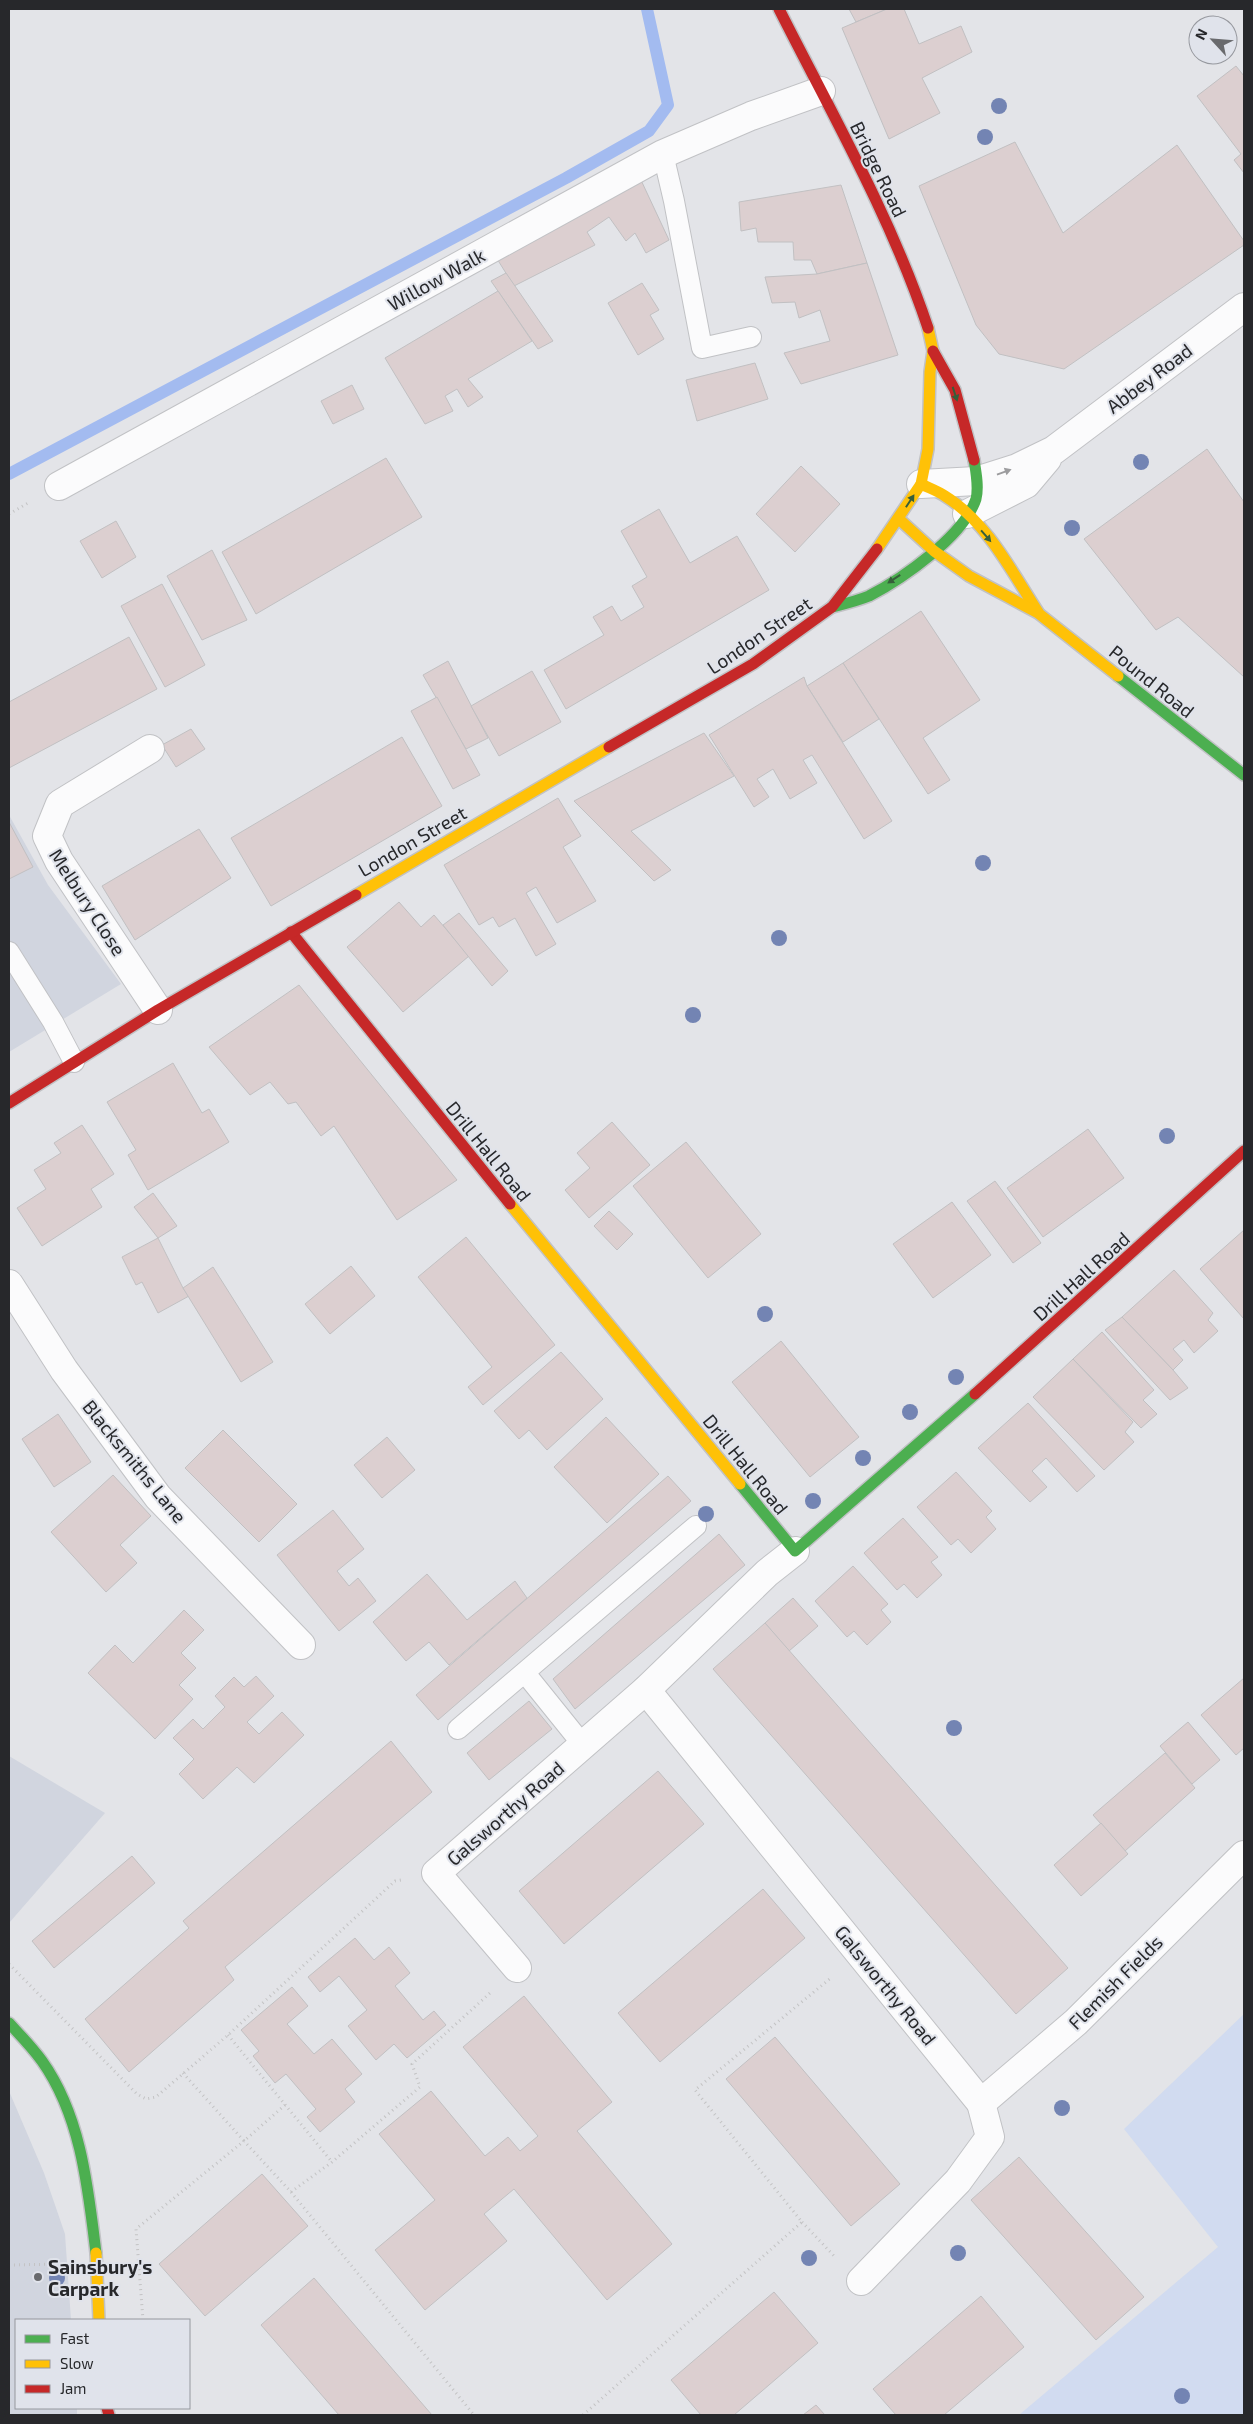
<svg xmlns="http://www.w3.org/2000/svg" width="1253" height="2424" viewBox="0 0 1253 2424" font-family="'Exo 2',sans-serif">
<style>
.built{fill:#d1d5df}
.green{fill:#d1dbf0}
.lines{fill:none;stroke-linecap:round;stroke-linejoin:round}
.stream{stroke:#a3bbf0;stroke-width:12}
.building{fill:#dccfd0;stroke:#c1c0c2}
.lane-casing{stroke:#c1c2c5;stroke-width:22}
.street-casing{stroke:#c1c2c5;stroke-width:30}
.fast-casing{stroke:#c1c2c5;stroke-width:14}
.slow-casing{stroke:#c1c2c5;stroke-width:14}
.jam-casing{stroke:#c1c2c5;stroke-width:14}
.path{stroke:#c3c3c4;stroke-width:3;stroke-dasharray:1 4;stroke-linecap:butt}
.lane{stroke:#fbfbfc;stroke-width:20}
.street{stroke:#fbfbfc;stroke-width:28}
.fast{stroke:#4caf50;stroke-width:11}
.slow{stroke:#ffc107;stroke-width:11}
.jam{stroke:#c62828;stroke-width:11}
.tree{fill:#7384b3}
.oneway{fill:#365e3a}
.oneway2{fill:#9c9c9e}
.poi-dot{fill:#696a6d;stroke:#e0e3eb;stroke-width:2}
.labels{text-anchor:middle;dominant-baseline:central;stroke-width:4;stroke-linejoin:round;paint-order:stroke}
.street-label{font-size:19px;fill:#27282b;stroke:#e0e3eb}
.poi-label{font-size:19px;font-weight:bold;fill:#27282b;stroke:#e0e3eb;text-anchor:start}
</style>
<rect width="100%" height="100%" fill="#e3e4e8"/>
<g class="built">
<polygon points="9,815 48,885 121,984 9,1052"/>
<polygon points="9,1756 105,1813 9,1923"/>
<polygon points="9,2091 44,2173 65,2234 71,2320 16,2320 16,2408 77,2408 77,2415 9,2415"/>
</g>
<polygon class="green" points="1244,2014 1244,2415 1019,2415 1218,2247 1124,2129"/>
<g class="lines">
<polyline class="stream" points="9,474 566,178 649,131 668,105 647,9"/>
</g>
<g class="building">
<polygon points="849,9 887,9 856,22"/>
<polygon points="887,9 904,9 919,44 961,26 972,52 922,78 940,113 889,139 842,28"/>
<polygon points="1236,66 1244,76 1244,173 1234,160 1241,154 1197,96"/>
<polygon points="1015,142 1063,233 1177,145 1244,241 1244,245 1064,369 999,354 976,325 919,186"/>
<polygon points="640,178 669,240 646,253 635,233 626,241 609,217 587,232 595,245 514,286 494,254"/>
<polygon points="841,185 867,263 817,274 811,260 794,260 793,242 758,242 756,228 741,231 739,202"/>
<polygon points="867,263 898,355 801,384 784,353 830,341 820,310 799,318 795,302 772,303 765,277 817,274"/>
<polygon points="506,273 553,341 538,349 491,281"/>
<polygon points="642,283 659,310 650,315 664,339 638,355 608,303"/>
<polygon points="498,291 532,341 468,379 483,397 468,407 457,389 445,396 453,411 425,424 385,358"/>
<polygon points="755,363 768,399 697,421 686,380"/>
<polygon points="352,385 364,409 333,424 321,401"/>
<polygon points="1207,449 1244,502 1244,677 1178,617 1156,630 1084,539"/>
<polygon points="386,458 422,517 256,614 222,552"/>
<polygon points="801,466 840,504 795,552 756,514"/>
<polygon points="659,509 690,563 737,536 769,590 566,709 544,670 604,635 593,617 612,606 621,621 644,607 632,586 647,577 621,531"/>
<polygon points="116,521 136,557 102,578 80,541"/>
<polygon points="212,550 247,620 202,640 167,576"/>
<polygon points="162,584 205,665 165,687 121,606"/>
<polygon points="921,611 980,700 923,738 950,780 928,794 843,663"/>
<polygon points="129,637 157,689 9,768 9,702"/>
<polygon points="448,661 488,738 466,749 423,675"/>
<polygon points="843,663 879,719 843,742 807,686"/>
<polygon points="532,671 561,722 499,756 471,706"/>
<polygon points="804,677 807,686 892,821 864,839 812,755 803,760 817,783 790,799 773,769 757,779 769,797 754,807 709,735"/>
<polygon points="437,697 480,775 453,789 411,711"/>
<polygon points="191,729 205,749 176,767 162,745"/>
<polygon points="704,733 734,776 631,831 671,870 654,881 574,801"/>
<polygon points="402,737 442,806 271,906 231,838"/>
<polygon points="558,798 581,836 563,847 596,901 557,923 536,887 526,893 556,944 536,956 515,918 499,927 493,917 479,925 444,865"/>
<polygon points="9,822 33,867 9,879"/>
<polygon points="199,829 231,878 135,940 102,886"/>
<polygon points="399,902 421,927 434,915 469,956 403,1012 347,947"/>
<polygon points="459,913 508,971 492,986 443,925"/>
<polygon points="299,985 457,1180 397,1220 334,1126 321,1136 296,1102 288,1104 270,1082 250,1095 209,1047"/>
<polygon points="173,1063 202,1113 209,1109 229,1142 148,1190 128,1155 136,1150 107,1102"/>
<polygon points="612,1122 650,1165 589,1218 565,1190 590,1168 577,1153"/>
<polygon points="82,1125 114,1174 91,1189 102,1207 42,1246 17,1208 46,1189 34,1170 61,1153 54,1143"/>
<polygon points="1088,1129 1124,1178 1043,1237 1007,1188"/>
<polygon points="686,1142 761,1234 708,1278 633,1186"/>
<polygon points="995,1181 1041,1243 1013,1263 967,1201"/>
<polygon points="153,1193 177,1226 158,1238 134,1207"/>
<polygon points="952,1202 991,1255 933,1298 893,1244"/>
<polygon points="609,1211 633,1234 617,1250 594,1226"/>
<polygon points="1244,1230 1244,1319 1200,1269"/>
<polygon points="466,1237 555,1345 483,1405 468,1387 492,1367 418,1277"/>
<polygon points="158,1238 183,1288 189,1296 158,1313 142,1282 136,1285 122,1257"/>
<polygon points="351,1266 375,1296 330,1334 305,1304"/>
<polygon points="213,1267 273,1362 241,1382 183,1288"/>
<polygon points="1174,1270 1213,1313 1208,1320 1218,1331 1194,1353 1184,1340 1173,1349 1183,1360 1173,1370 1122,1317"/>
<polygon points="1122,1317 1173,1370 1188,1388 1170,1400 1105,1330"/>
<polygon points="1102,1332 1154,1390 1143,1400 1157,1414 1141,1428 1073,1359"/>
<polygon points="781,1341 859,1437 810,1477 732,1382"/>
<polygon points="561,1352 603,1399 547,1450 529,1430 519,1439 494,1411"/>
<polygon points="1073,1359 1133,1422 1125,1432 1134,1442 1104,1470 1033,1397"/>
<polygon points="1028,1403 1095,1476 1077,1492 1046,1458 1032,1471 1047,1487 1030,1502 978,1448"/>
<polygon points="58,1414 91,1462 54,1487 22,1439"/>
<polygon points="606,1417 659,1474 607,1523 554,1467"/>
<polygon points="223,1430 297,1504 259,1542 185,1468"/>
<polygon points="387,1437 415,1470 382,1498 354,1465"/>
<polygon points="956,1472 992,1511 986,1517 996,1529 971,1553 958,1539 951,1545 917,1507"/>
<polygon points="113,1475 151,1516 120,1545 137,1563 106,1592 51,1532"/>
<polygon points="668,1476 691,1501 438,1720 416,1695"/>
<polygon points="333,1510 364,1549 337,1571 349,1586 358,1578 376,1601 339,1631 277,1555"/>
<polygon points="903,1518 938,1557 931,1562 942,1575 917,1598 904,1584 897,1590 864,1553"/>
<polygon points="719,1534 745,1565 575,1709 553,1679"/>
<polygon points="853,1566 888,1604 881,1610 891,1622 867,1645 854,1631 847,1637 815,1601"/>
<polygon points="427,1574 467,1620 515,1581 527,1598 449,1665 429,1642 406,1661 373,1622"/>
<polygon points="793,1598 818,1626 789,1651 765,1623"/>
<polygon points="184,1610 204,1630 181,1653 196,1668 179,1685 193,1699 155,1739 88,1673 115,1645 133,1663"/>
<polygon points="765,1623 1068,1968 1016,2014 713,1669"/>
<polygon points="256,1676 274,1696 247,1722 259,1734 282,1712 304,1735 254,1783 237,1767 203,1799 179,1774 194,1759 173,1738 193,1719 203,1729 225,1707 215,1696 234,1677 244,1687"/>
<polygon points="1244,1678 1244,1748 1236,1755 1201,1715"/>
<polygon points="529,1701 552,1729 489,1780 467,1753"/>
<polygon points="1188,1722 1220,1760 1192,1784 1160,1746"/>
<polygon points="391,1741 432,1792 225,1967 234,1980 129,2072 85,2019 189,1928 183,1921"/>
<polygon points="1165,1753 1195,1788 1125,1851 1093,1815"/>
<polygon points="658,1771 704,1824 564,1944 519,1891"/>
<polygon points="1101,1823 1128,1854 1081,1896 1054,1865"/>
<polygon points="132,1856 155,1883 54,1968 32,1941"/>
<polygon points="763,1889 805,1938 660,2062 618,2013"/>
<polygon points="355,1938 374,1960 389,1947 410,1973 395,1986 423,2020 434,2011 446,2025 407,2058 394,2044 376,2060 348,2026 367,2010 339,1976 320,1992 308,1977"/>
<polygon points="292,1987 308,2006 287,2024 314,2054 332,2039 362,2074 345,2089 355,2102 320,2132 307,2117 316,2109 286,2074 275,2083 253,2056 259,2051 241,2030"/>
<polygon points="524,1996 612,2102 577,2131 672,2244 607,2300 514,2189 484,2214 507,2241 425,2310 375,2250 435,2200 379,2134 431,2091 485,2156 508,2137 520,2151 538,2136 463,2047"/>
<polygon points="775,2037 900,2184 851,2226 726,2079"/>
<polygon points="1019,2157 1144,2297 1096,2340 971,2200"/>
<polygon points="262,2174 308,2226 205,2316 159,2264"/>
<polygon points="314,2278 432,2415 339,2415 261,2325"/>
<polygon points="774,2292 818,2343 734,2415 701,2415 671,2380"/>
<polygon points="981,2296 1024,2347 944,2415 896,2415 873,2389"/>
<polygon points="816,2405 825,2415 803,2415"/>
</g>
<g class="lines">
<g class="lane-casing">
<g id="lane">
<polyline points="663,154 674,201 702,348 751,337"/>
<polyline points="9,952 53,1022 74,1062"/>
<polyline points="525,1673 583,1745"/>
<polyline points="458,1729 696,1526"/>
</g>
</g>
<g class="street-casing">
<g id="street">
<polyline points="921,484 976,481 1017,468 1054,450 1244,307"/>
<polyline points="59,486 663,154 751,116 821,91"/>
<polyline points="967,514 1026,484 1047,459"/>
<polyline points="150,749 60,804 47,836 59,861 158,1010"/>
<polyline points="9,1284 64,1370 158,1497 301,1645"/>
<polyline points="646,1690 981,2103 990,2137 958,2181 861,2281"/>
<polyline points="517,1968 436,1873 646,1690 767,1573 795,1551"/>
<polyline points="981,2103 1076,2022 1244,1855"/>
</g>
</g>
<g class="fast-casing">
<g id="fast">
<path d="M832,607c12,-3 25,-6 37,-11 33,-17 95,-60 107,-97 3,-12 0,-27 -2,-39"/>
<polyline points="1118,676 1244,775"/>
<polyline points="740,1484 795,1551 975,1394"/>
<path d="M9,2023c11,12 23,24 33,38 39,55 46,126 54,192"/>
</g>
</g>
<g class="slow-casing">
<g id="slow">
<path d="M921,484c8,4 17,7 24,12 42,26 67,76 93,116"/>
<polyline points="899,519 934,551 969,576 1038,613 1118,676"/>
<polyline points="877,549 921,484 928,449 930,372 933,351 928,328"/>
<polyline points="356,895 609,747"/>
<polyline points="510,1204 740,1484"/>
<polyline points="96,2253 99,2320"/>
</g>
</g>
<g class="jam-casing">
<g id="jam">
<path d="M779,9c53,105 112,208 149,319"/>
<polyline points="933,351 955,390 974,460"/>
<polyline points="609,747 753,664 832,607 877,549"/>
<polyline points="291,932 510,1204"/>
<polyline points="9,1103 158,1010 356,895"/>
<polyline points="975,1394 1244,1151"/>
<polyline points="107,2408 109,2415"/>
</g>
</g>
<g class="path">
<polyline points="9,514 28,503"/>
<polyline points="9,1964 137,2094 146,2099 156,2097 228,2035 395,1881 401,1880"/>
<polyline points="228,2035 332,2162"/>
<polyline points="183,2073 244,2141 285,2105"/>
<polyline points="291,2192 332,2162 420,2087 412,2064 490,1993"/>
<polyline points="802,2222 836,2258"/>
<polyline points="9,2265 61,2264"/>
<polyline points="143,2320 136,2229 244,2141 291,2192 474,2415"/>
<polyline points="583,2415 802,2222 695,2090 832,1977"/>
</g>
<use href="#lane" class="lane"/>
<use href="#street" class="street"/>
<use href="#fast" class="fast"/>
<use href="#slow" class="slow"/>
<use href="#jam" class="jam"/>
</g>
<g class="tree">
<circle cx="999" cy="106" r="8"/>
<circle cx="985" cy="137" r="8"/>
<circle cx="1141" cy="462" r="8"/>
<circle cx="1072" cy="528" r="8"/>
<circle cx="983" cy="863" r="8"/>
<circle cx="779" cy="938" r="8"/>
<circle cx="693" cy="1015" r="8"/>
<circle cx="1167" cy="1136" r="8"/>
<circle cx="765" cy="1314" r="8"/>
<circle cx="956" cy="1377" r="8"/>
<circle cx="910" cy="1412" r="8"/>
<circle cx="863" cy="1458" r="8"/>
<circle cx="813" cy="1501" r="8"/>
<circle cx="706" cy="1514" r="8"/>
<circle cx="954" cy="1728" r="8"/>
<circle cx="1062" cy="2108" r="8"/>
<circle cx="958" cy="2253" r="8"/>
<circle cx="809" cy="2258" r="8"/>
<circle cx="57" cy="2278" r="8"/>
<circle cx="1182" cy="2396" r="8"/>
</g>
<defs><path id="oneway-solid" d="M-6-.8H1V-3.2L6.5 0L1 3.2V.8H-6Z" transform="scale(1.25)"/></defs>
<g class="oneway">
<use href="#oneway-solid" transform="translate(955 394) rotate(72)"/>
<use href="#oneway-solid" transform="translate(910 501) rotate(-57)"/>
<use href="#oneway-solid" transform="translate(986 536) rotate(49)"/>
<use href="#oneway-solid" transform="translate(894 579) rotate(147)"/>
</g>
<use class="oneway2" href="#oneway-solid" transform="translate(1004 472) rotate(-20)"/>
<circle class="poi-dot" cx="38" cy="2277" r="5"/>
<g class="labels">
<g class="street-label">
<text transform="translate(879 169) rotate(64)">Bridge Road</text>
<text transform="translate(436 279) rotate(-29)">Willow Walk</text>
<text transform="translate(1149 378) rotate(-37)">Abbey Road</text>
<text transform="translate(759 635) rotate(-34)">London Street</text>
<text transform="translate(1152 681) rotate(39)">Pound Road</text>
<text transform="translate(412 841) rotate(-30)">London Street</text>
<text transform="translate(88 902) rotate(57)">Melbury Close</text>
<text transform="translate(489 1151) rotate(51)">Drill Hall Road</text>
<text transform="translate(1081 1276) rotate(-42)">Drill Hall Road</text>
<text transform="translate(135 1461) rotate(51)">Blacksmiths Lane</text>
<text transform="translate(746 1464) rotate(51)">Drill Hall Road</text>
<text transform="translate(505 1813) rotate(-41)">Galsworthy Road</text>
<text transform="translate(1115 1982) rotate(-45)">Flemish Fields</text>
<text transform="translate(886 1985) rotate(51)">Galsworthy Road</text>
</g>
<g class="poi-label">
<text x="48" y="2266">Sainsbury's<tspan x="48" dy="22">Carpark</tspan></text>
</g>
</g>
<rect width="1253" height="2424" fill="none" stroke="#27282b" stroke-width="20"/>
<rect x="15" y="2319" width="175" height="90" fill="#e0e3eb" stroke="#96989e"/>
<rect x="25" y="2335" width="25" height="8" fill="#4caf50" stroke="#96989e"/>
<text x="60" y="2344" font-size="15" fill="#27282b">Fast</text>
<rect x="25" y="2360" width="25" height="8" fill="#ffc107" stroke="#96989e"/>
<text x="60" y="2369" font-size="15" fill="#27282b">Slow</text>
<rect x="25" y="2385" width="25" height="8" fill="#c62828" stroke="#96989e"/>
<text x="60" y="2394" font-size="15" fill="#27282b">Jam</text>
<g transform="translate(1213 40) rotate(296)"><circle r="24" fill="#e0e3eb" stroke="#96989e"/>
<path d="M0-4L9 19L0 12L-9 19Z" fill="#696a6d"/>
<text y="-8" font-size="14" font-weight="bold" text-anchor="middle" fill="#27282b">N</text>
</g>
</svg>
